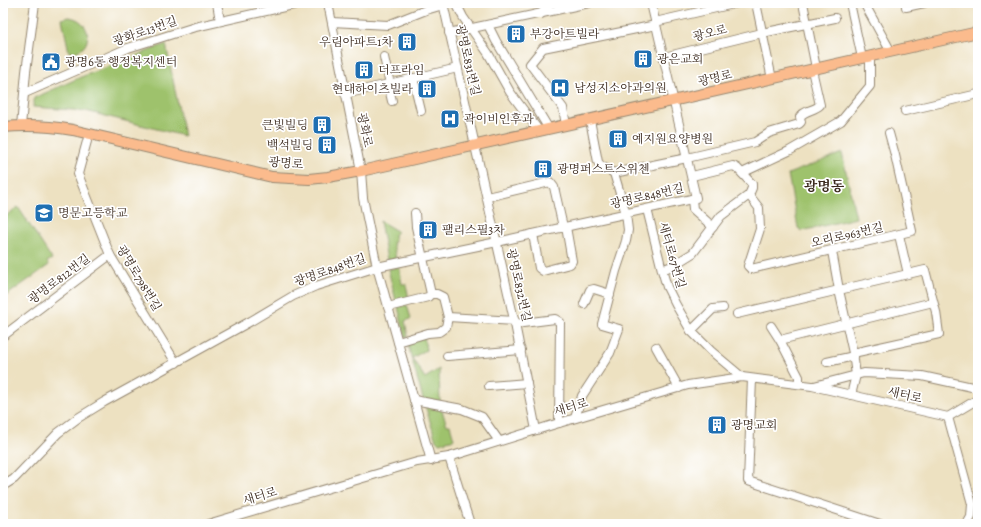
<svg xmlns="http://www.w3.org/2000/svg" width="981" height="527" viewBox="0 0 981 527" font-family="Alegreya,'Noto Serif KR',serif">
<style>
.green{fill:#9ec26c;stroke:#6c7645}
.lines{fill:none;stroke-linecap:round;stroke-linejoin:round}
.minor-casing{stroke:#948670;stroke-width:10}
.major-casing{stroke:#948670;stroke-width:12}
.minor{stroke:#fff;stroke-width:8}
.major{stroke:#fbbb8d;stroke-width:10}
.labels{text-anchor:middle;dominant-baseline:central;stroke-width:3.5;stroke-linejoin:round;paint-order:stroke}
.street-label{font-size:12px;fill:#3b2a1e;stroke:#fff}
.poi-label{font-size:12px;fill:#3b2a1e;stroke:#fff;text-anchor:start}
.quarter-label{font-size:14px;font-weight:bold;fill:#3b2a1e;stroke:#fff}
</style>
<rect width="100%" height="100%" fill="#fff"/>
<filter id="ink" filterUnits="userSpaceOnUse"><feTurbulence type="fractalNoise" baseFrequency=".025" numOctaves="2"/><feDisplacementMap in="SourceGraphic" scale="8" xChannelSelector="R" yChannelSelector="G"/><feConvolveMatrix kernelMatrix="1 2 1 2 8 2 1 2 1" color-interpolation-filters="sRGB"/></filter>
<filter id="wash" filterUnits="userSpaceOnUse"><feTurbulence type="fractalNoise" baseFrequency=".012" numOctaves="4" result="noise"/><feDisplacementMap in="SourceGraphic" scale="16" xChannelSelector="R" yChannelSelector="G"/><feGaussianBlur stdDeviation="0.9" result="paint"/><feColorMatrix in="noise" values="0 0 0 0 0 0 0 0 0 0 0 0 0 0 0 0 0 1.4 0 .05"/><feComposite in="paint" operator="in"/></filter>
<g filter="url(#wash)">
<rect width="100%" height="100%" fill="#ede1c1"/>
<g class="green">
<path d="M68,17c26,2 26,37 1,35l-7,-33z"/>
<polygon points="166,44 184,136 86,111 33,107 34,98 81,77"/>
<polygon points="842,153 856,218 802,231 798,228 788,174"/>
<polygon points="18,207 52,259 47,262 49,265 3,298 3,218"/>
<polygon points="380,221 397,231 394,235 395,242 393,242 396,259 387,260"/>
<polygon points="399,267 402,284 406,284 409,299 396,301 388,269"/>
<polygon points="407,305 411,319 405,321 408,337 405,337 398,307"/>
<polygon points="424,336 426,350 412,358 425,378 439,369 440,402 423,399 407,342"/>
<polygon points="425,405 441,408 447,425 450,425 454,439 440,443 436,441"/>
</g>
</g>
<g filter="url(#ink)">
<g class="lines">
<g class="minor-casing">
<g id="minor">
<polyline points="217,3 220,21"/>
<polyline points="328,3 361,171 363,198 377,267 431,461"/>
<polyline points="443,3 515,324 536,430"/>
<polyline points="456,3 463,17 488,53 510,92 539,131"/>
<polyline points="756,3 772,79"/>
<polyline points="803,3 816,68"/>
<polyline points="850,3 862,58"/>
<polyline points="864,3 891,52"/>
<polyline points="906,7 924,3"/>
<polyline points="541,14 550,3"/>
<polyline points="332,22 388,25 426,10 443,5"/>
<polyline points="655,22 738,3"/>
<polyline points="488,25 496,41 549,129"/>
<polyline points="449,33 589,3"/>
<polyline points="384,57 390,84"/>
<polyline points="664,57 762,33 835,18"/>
<polyline points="413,78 421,111"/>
<polyline points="388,84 392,101"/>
<polyline points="25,93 128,48 195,27 302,3"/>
<polyline points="345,94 458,68"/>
<polyline points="905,111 978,94"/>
<polyline points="566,125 563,108 530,64 543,48 656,25"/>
<polyline points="21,126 26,72 35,3"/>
<polyline points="89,134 78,174 110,255 176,363"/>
<path d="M614,173l73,-15 68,-16 14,-9 30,-9 2,-2 -1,-5c4,-7 14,-6 20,-12l-8,-35"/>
<polyline points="742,173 789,151 841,121 870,86 870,56"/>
<polyline points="692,176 733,166 737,168 752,184 752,188 749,195 759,208 760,229 748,266 751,269 912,231 895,155 889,133"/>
<polyline points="487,197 550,182 554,187 563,227"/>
<polyline points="692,199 693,209 713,227"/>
<polyline points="647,209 662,270 667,287 676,305 691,331 711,351 742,377"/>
<polyline points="415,213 416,227 431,294 437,294 443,297 448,317 515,321"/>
<polyline points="533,234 539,268 543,271 570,264 572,261 566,227"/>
<polyline points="899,235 908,274 925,270 936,312 939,334 853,353 839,290 908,274"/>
<polyline points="662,270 672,266 693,253 721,216 749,195"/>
<polyline points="584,304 590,290 594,289 610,294"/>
<polyline points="388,307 428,297 431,294"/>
<polyline points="737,314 839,290 832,251"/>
<polyline points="515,324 555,319 560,322 559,423"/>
<polyline points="771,326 780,340 933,302"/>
<polyline points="691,331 713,309 723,308"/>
<polyline points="3,336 110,255"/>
<polyline points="780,340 799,377 799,384"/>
<polyline points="398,342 428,333 439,332 446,327 448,317"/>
<polyline points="656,347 679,388"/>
<polyline points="447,356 521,350"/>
<polyline points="827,362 854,356"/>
<polyline points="752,379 748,481 880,524"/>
<polyline points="489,386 527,383"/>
<polyline points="814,386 864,373 922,376 972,387 978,386"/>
<polyline points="851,395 856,375 853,353"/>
<polyline points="414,400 462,409 482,417 499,441"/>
<polyline points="948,417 972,504 971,517 967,524"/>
<polyline points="948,417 978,399"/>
<polyline points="575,418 582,396 610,353 619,329 602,324 616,271 626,241 628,230 626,214 614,173 601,166 598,162 590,120"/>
<polyline points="449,457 470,524"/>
<polyline points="3,486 14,479 58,433 78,418 104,402 251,321 293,296 316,286 377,267 497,242 696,198 651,3"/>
<polyline points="208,524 417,462 449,457 559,423 688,385 742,377 812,386 948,417"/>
</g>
</g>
<g class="major-casing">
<path id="major" d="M3,127c24,-2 47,-1 70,3l199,47 37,2 19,-2 33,-6 617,-139"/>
</g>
<use href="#minor" class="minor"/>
<use href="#major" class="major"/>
</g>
</g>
<defs>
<g id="building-square" transform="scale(1)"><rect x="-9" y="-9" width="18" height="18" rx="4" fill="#1f6fb2" stroke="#fff"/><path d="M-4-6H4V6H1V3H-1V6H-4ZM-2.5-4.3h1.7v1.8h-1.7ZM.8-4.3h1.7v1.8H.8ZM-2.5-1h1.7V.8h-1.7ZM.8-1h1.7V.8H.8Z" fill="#fff"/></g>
<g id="civic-square" transform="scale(1)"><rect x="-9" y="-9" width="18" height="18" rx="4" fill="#1f6fb2" stroke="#fff"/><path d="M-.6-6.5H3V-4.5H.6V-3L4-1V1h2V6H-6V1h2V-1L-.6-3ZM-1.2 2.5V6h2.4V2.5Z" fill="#fff"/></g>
<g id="hospital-square" transform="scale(1)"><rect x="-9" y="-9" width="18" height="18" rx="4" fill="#1f6fb2" stroke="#fff"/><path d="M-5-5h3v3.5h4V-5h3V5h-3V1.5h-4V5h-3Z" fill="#fff"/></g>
<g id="school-square" transform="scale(1)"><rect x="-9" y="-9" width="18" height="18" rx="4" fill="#1f6fb2" stroke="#fff"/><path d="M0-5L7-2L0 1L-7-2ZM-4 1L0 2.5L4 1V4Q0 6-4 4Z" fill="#fff"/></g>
</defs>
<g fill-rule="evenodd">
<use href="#building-square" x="516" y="34"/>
<use href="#building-square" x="407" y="42"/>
<use href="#building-square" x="643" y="59"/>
<use href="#civic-square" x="51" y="62"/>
<use href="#building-square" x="364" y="70"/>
<use href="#hospital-square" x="560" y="88"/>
<use href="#building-square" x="427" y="89"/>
<use href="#hospital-square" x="450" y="119"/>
<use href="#building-square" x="322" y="125"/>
<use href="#building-square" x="618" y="139"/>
<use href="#building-square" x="327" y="145"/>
<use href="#building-square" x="543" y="169"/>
<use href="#school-square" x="44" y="213"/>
<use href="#building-square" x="428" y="230"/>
<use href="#building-square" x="717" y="425"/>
</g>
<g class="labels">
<g class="street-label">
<text transform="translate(145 31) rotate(-19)">광화로13번길</text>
<text transform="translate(710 33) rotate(-14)">광오로</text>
<text transform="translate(468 60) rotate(77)">광명로831번길</text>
<text transform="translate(715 78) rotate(-13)">광명로</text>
<text transform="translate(365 130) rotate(78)">광화로</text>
<text transform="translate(286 163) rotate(5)">광명로</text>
<text transform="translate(647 196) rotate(-13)">광명로848번길</text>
<text transform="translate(847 235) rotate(-13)">오리로963번길</text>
<text transform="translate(672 255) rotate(74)">새터로67번길</text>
<text transform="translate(330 270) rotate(-19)">광명로848번길</text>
<text transform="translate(139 278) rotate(59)">광명로798번길</text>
<text transform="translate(59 279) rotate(-37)">광명로812번길</text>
<text transform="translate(519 285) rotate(77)">광명로832번길</text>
<text transform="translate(905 395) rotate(13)">새터로</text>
<text transform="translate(571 407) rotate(-17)">새터로</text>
<text transform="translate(260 496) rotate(-17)">새터로</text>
</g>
<g class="poi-label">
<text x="530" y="34">부강아트빌라</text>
<text x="393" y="42" text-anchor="end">우림아파트1차</text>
<text x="657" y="59">광은교회</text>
<text x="65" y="62">광명6동 행정복지센터</text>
<text x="378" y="70">더프라임</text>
<text x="574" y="88">남성지소아과의원</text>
<text x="413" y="89" text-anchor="end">현대하이츠빌라</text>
<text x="464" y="119">곽이비인후과</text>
<text x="308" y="125" text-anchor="end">큰빛빌딩</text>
<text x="632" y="139">예지원요양병원</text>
<text x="313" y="145" text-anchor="end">백석빌딩</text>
<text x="557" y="169">광명퍼스트스위첸</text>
<text x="58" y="213">명문고등학교</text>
<text x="442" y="230">팰리스필3차</text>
<text x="731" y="425">광명교회</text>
</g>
<g class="quarter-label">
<text x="824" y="186">광명동</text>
</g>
</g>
<rect width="981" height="527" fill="none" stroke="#fff" stroke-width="16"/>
</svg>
